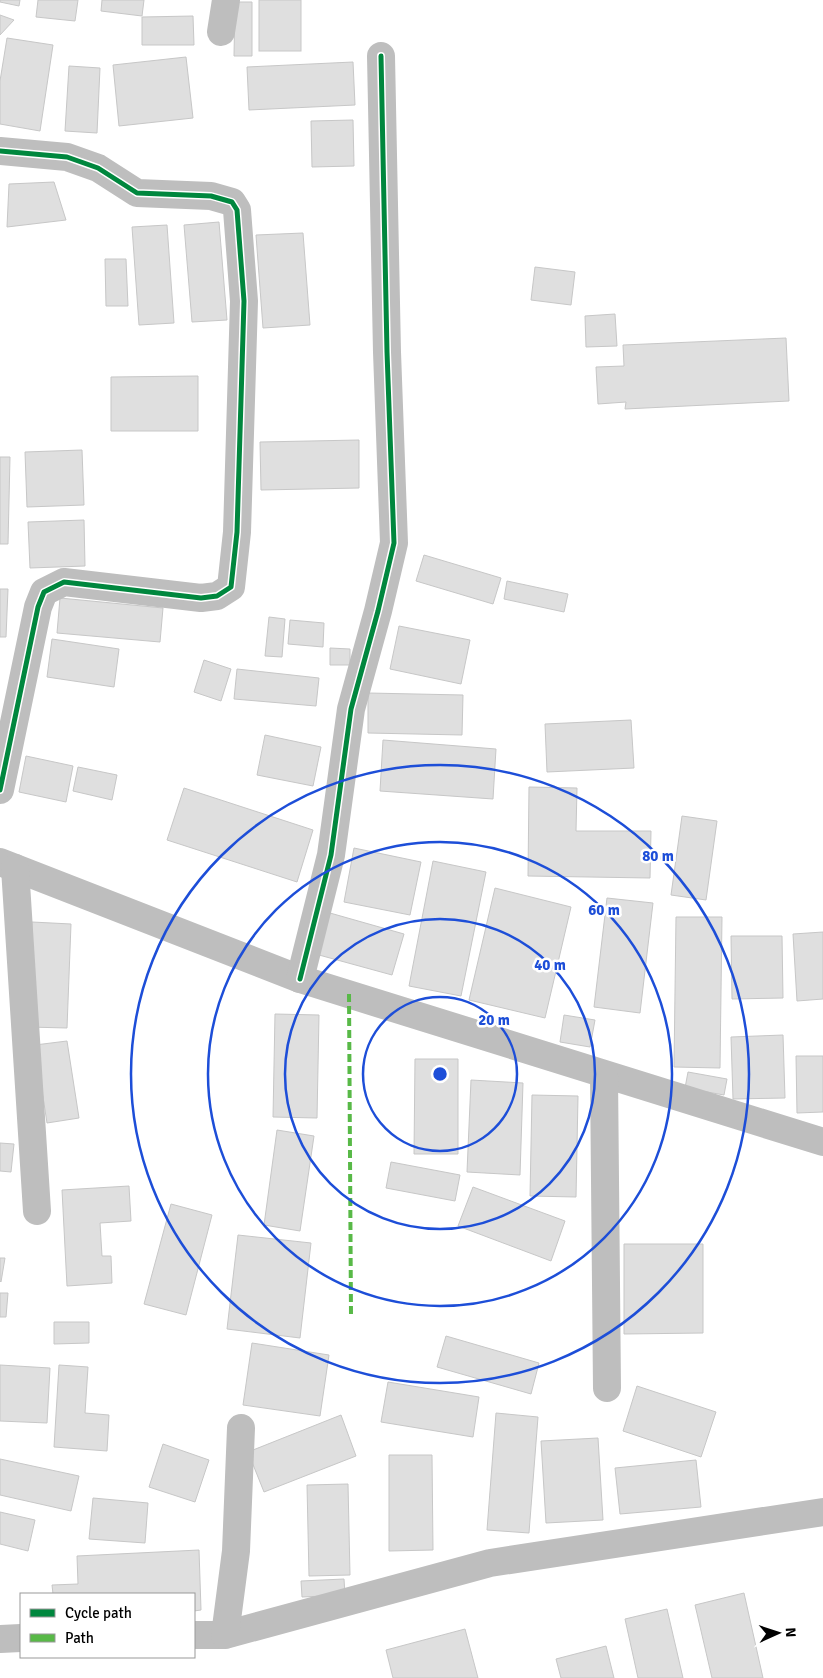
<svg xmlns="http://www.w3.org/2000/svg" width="823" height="1678" viewBox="0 0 823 1678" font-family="Signika,sans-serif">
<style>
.building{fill:#dfdfdf;stroke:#c7c7c7}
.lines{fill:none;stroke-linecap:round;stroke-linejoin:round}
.minor{stroke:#bebebe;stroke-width:28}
.quiet{stroke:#58b947;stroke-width:4;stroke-dasharray:8 4;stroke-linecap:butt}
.cycleway-casing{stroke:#fff;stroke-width:8}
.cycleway{stroke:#00873e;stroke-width:5}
.ring{fill:none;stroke:#1d4ed8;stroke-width:2.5}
.centre{fill:#1d4ed8;stroke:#fff;stroke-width:2.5}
.ring-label{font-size:15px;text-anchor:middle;font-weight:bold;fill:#1d4ed8;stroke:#fff;stroke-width:5;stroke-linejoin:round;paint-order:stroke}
</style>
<rect width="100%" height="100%" fill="#fff"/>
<g class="building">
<polygon points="0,0 20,0 19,6 0,2"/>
<polygon points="38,0 78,0 75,21 36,17"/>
<polygon points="102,0 144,0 142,16 101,11"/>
<rect x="259" y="0" width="42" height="51"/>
<polygon points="235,2 252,2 252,56 234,56"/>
<polygon points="0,15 14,20 0,35"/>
<polygon points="193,16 194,45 142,45 142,17"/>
<polygon points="7,38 53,45 40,131 0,124 0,81"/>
<polygon points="186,57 193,118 119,126 113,65"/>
<polygon points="353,62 355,105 249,110 247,67"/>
<polygon points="69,66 100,68 97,133 65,131"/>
<polygon points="353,120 354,166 312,167 311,121"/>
<polygon points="54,182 66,220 7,227 9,184"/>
<polygon points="219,222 227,320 192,322 184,225"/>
<polygon points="167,225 174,323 139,325 132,227"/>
<polygon points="303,233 310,325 263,328 256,235"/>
<polygon points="105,259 126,259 128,306 106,306"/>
<polygon points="535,267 575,272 571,305 531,300"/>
<polygon points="615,314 617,346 586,347 585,316"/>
<polygon points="786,338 789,401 625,409 626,402 598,404 596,367 624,366 623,345"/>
<polygon points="198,376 198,431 111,431 111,377"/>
<polygon points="359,440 359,488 261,490 260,442"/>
<polygon points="82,450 84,505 27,507 25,452"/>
<polygon points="0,457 10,457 8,544 0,544"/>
<polygon points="84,520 85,566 30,568 28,522"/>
<polygon points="424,555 501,578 493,604 416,581"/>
<polygon points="507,581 568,594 564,612 504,599"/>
<polygon points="0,589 8,589 6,637 0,637"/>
<polygon points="60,598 163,608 160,642 57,633"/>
<polygon points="269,617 285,619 282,657 265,656"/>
<polygon points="290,620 324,623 323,647 288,644"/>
<polygon points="399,626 470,640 461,684 390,669"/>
<polygon points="52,639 119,649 114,687 47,677"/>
<polygon points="330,648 350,649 350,665 330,665"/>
<polygon points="204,660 231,669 221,701 194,692"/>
<polygon points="237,669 319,678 316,706 234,699"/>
<polygon points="368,693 463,695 462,735 368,733"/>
<polygon points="631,720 634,768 547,772 545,724"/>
<polygon points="265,735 321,747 313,786 257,775"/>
<polygon points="383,740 496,749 493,799 380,791"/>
<polygon points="26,756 73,766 66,802 19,792"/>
<polygon points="78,767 117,775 112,800 73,791"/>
<polygon points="529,787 577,788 576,831 651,831 650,878 528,876"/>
<polygon points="184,788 313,830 297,882 167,840"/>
<polygon points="682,816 717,821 706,900 671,895"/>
<polygon points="354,848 421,862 410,915 344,902"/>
<polygon points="433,861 486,872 461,996 409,986"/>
<polygon points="495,888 571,907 545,1018 469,1000"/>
<polygon points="607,898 653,903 640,1013 594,1007"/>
<polygon points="330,913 404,934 392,975 319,955"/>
<polygon points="676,917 722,917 720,1068 674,1067"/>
<polygon points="32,922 71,924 67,1028 28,1027"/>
<polygon points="823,932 823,999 797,1001 793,934"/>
<polygon points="731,936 782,936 783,998 732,999"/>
<polygon points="275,1014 319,1015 317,1118 273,1117"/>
<polygon points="564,1015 595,1020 590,1047 560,1042"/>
<polygon points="783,1035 785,1098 733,1099 731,1037"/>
<polygon points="67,1041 79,1118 47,1123 35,1045"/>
<polygon points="796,1056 823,1056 823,1112 797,1113"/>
<polygon points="415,1059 458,1059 458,1154 414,1154"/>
<polygon points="688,1072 727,1079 724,1095 685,1088"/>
<polygon points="471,1080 523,1083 520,1175 467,1172"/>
<polygon points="532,1095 578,1096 576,1197 530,1196"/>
<polygon points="277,1130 314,1136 300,1231 264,1225"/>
<polygon points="0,1143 14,1144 11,1172 0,1171"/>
<polygon points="391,1162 460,1175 455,1201 386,1188"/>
<polygon points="129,1186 131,1221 100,1223 102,1256 111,1256 112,1283 67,1286 62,1190"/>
<polygon points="473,1187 565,1221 551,1261 458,1226"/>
<polygon points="171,1204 212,1215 186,1315 144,1304"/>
<polygon points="238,1235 311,1243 300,1338 227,1329"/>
<polygon points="624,1244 703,1244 703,1333 624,1334"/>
<polygon points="0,1258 5,1258 1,1282 0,1281"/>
<polygon points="0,1293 8,1293 6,1317 0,1317"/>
<polygon points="54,1322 89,1322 89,1343 54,1344"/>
<polygon points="446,1336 539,1363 531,1394 437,1367"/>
<polygon points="252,1343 329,1355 320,1416 243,1405"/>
<polygon points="0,1365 50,1368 47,1423 0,1421"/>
<polygon points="59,1365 88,1367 85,1413 109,1415 107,1451 54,1447"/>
<polygon points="388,1382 479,1397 473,1437 381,1422"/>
<polygon points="637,1386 716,1412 701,1457 623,1431"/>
<polygon points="496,1413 538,1417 529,1533 487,1530"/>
<polygon points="341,1415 356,1456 264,1492 248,1452"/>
<polygon points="598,1438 603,1520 546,1523 541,1441"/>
<polygon points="163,1444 209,1460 195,1502 149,1487"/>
<polygon points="389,1455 432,1455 433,1550 389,1551"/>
<polygon points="0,1459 79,1476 71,1511 0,1495"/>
<polygon points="696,1460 701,1507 620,1514 615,1468"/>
<polygon points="348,1484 350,1575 309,1576 307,1485"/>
<polygon points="93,1498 148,1503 145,1543 89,1539"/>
<polygon points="0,1512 35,1520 28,1551 0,1544"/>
<polygon points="199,1550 201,1610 194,1611 194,1594 53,1594 52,1585 78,1584 77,1556"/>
<polygon points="344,1579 345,1595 302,1597 301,1581"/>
<polygon points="744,1593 763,1678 712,1678 695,1605"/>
<polygon points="667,1609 683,1678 638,1678 625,1619"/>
<polygon points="465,1629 478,1678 393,1678 386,1650"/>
<polygon points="606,1646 614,1678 561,1678 556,1659"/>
</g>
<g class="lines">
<g class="minor">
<polyline points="221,32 226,0"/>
<polyline points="0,151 67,157 98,168 137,193 211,196 232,202 237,210 244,301 237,532 231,587 217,596 201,598 64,582 44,592 38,607 0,790"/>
<polyline points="0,862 300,979 823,1142"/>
<polyline points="15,868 37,1211"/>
<polyline points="300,979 331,855 351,709 378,611 394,543 387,352 381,56"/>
<polyline points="604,1075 607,1388"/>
<polyline points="194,1635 225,1635 490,1563 823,1512"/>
<polyline points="225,1635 236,1551 241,1428"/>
<polyline points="0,1639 21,1638"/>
</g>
<polyline class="quiet" points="349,994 351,1316"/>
<g class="cycleway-casing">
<g id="cycleway">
<polyline points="0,151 67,157 98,168 137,193 211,196 232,202 237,210 244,301 237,532 231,587 217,596 201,598 64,582 44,592 38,607 0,790"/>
<polyline points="300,979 331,855 351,709 378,611 394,543 387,352 381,56"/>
</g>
</g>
<use href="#cycleway" class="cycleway"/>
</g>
<g class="ring">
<circle cx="440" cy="1074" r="77"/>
<circle cx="440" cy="1074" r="155"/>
<circle cx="440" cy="1074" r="232"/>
<circle cx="440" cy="1074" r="309"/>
</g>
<circle cx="440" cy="1074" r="8" class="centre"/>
<g class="ring-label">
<text x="658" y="861">80 m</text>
<text x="604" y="915">60 m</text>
<text x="550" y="970">40 m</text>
<text x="494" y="1025">20 m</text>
</g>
<rect x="20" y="1593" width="175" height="65" fill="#ffffff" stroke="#999999"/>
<rect x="30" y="1609" width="25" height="8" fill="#00873e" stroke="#999999"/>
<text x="65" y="1618" font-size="15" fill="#000000">Cycle path</text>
<rect x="30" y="1634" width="25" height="8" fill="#58b947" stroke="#999999"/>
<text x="65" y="1643" font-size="15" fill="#000000">Path</text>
<g transform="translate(778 1633) rotate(87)" stroke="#ffffff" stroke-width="4" paint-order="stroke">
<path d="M0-4L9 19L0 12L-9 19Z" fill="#000000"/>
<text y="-8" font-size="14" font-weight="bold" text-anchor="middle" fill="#000000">N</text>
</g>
</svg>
